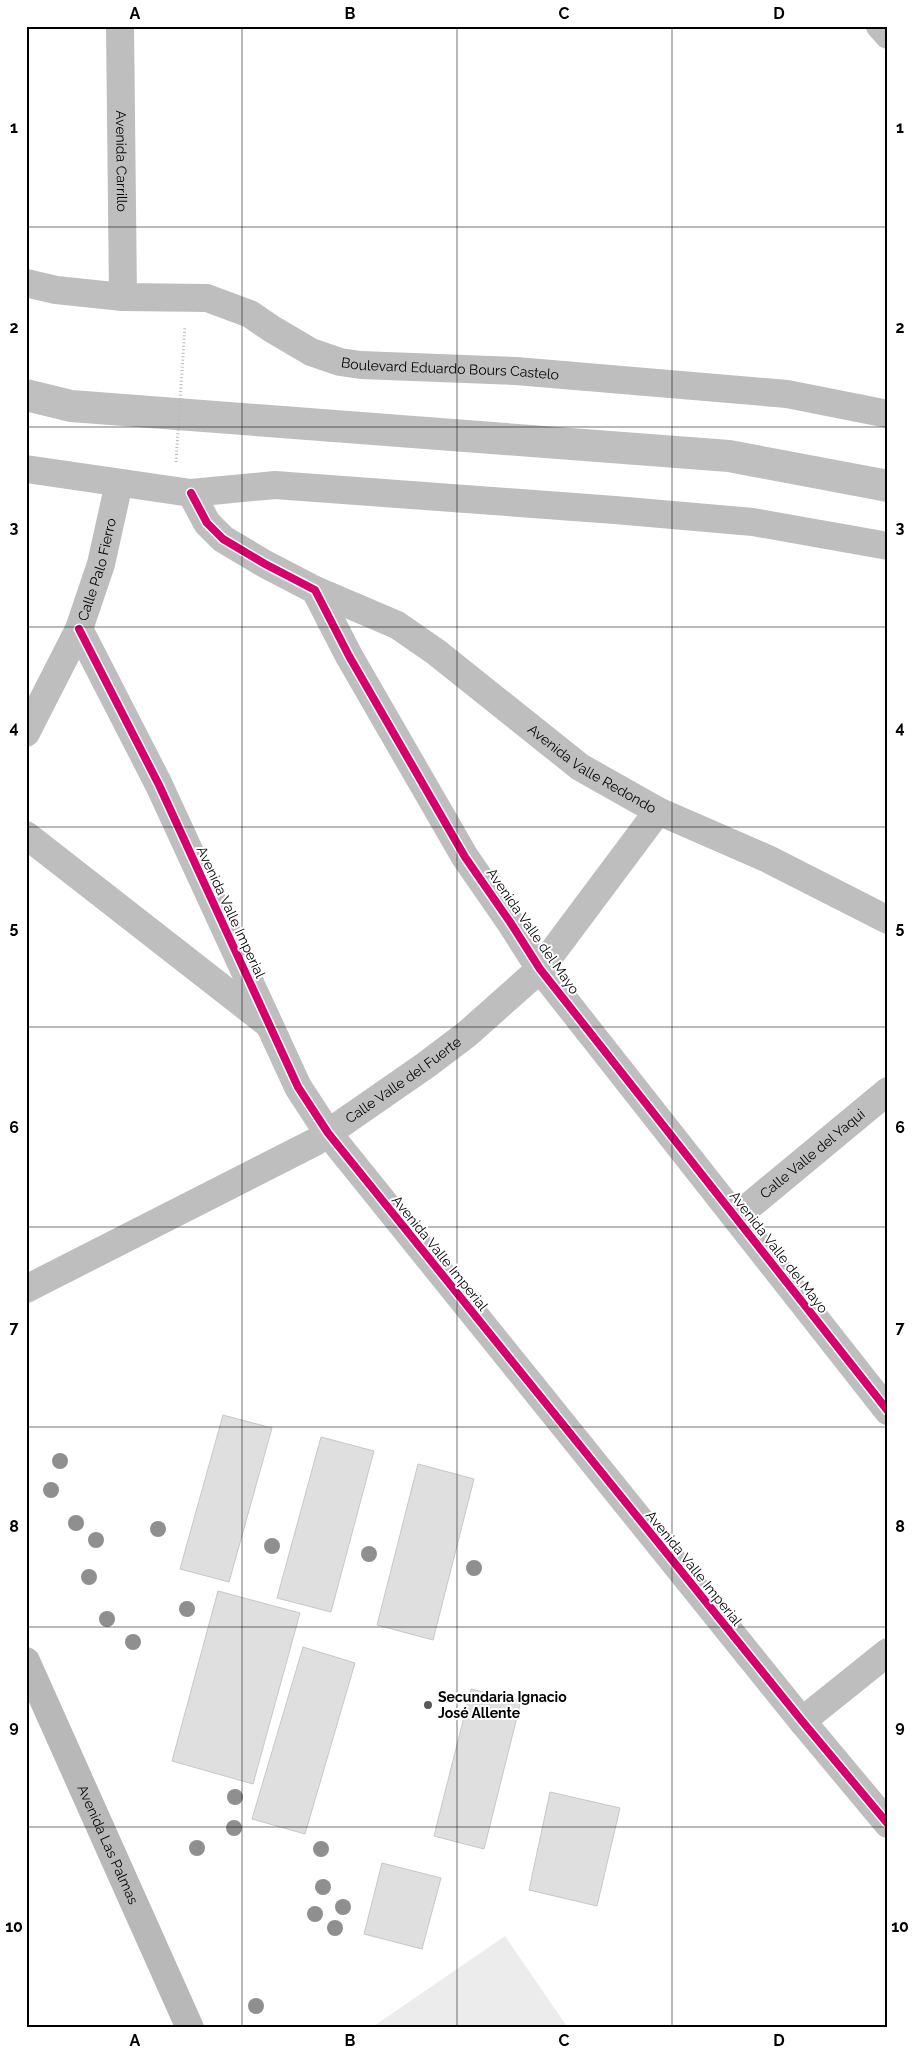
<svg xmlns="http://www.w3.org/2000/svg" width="914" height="2054" viewBox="0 0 914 2054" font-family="Raleway,sans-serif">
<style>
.green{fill:#ececec}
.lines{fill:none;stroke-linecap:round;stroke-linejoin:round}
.canal{stroke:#bfbfbf;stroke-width:32}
.building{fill:#dfdfdf;stroke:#c7c7c7}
.path{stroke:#b9b9b9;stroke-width:3;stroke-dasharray:1 2.5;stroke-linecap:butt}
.minor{stroke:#bebebe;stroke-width:28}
.tertiary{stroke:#bebebe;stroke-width:28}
.secondary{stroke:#b8b8b8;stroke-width:28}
.cycleway-casing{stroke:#fff;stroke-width:11}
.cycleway{stroke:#d6006c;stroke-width:8}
.tree{fill:#8f8f8f}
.grid{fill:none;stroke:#000;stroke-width:1;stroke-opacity:0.55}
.poi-dot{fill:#595959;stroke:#fff;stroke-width:2}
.labels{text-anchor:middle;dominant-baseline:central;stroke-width:4;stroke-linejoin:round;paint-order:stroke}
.street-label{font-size:14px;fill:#000;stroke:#fff}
.poi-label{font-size:14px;font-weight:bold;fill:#000;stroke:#fff;text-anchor:start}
.neatline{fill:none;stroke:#000;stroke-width:2}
.grid-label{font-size:16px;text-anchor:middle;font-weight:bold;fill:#000}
</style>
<rect width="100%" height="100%" fill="#fff"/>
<polygon class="green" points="505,1936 568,2028 371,2028"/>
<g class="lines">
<polyline class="canal" points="26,395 71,406 729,456 888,486"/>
</g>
<g class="building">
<polygon points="223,1415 272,1428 229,1582 180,1569"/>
<polygon points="321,1437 374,1451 331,1612 277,1598"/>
<polygon points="418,1464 474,1479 433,1640 377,1625"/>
<polygon points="218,1591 300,1613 253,1784 172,1761"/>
<polygon points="303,1647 355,1663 305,1834 252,1819"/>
<polygon points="471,1689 521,1701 484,1849 434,1836"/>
<polygon points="550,1792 620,1808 597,1906 529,1890"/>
<polygon points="382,1863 441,1878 422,1949 364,1934"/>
</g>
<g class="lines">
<polyline class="path" points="176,462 185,326"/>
<g class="minor">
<path id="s1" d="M120,26l3,271"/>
<path id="s2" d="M26,283l30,7 67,7 84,1 43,16 22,15 39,23 29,10 21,3 155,6 271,23 101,20"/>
<polyline points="26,469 191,493 275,485 615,510 753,522 888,546"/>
<polyline points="191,493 207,523 223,539 265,564 315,590 349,656 465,857 510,922 540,969 888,1411"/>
<path id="s3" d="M315,590l82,35 39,27 144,115 78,44 110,48 120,61"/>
<polyline points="79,629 159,785 298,1087 328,1133 802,1721 888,1824"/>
<path id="s4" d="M26,733l53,-104 22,-65 18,-81"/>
<polyline points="26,835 267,1023"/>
<path id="s5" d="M736,1217l152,-126"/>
<path id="s6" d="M26,1289l289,-147 111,-77 41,-31 73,-65 118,-158"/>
<polyline points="802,1721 888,1652"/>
</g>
<polyline class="tertiary" points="880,26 888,35"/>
<path class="secondary" id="s7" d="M26,1661l164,367"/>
<g class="cycleway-casing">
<g id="cycleway">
<polyline points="191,493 207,523 223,539 265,564 315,590 349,656 465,857 510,922 540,969 888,1411"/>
<polyline points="79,629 159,785 298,1087 328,1133 802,1721 888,1824"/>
</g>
</g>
<use href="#cycleway" class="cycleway"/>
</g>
<g class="tree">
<circle cx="60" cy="1461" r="8"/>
<circle cx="51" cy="1490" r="8"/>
<circle cx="76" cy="1523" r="8"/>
<circle cx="158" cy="1529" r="8"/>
<circle cx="96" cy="1540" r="8"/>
<circle cx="272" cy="1546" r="8"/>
<circle cx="369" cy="1554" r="8"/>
<circle cx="474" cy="1568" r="8"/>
<circle cx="89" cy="1577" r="8"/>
<circle cx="187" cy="1609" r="8"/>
<circle cx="107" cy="1619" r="8"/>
<circle cx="133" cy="1642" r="8"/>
<circle cx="235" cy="1797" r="8"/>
<circle cx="234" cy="1828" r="8"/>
<circle cx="197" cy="1848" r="8"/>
<circle cx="321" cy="1849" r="8"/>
<circle cx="323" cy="1887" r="8"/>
<circle cx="343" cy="1907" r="8"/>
<circle cx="315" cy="1914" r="8"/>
<circle cx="335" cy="1928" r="8"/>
<circle cx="256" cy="2006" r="8"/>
</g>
<path class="grid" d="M242,26v2002M457,26v2002M672,26v2002M26,227h862M26,427h862M26,627h862M26,827h862M26,1027h862M26,1227h862M26,1427h862M26,1627h862M26,1827h862"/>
<circle class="poi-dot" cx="428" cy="1705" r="5"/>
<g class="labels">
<g class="street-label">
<text stroke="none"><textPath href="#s1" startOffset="135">Avenida Carrillo</textPath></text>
<text stroke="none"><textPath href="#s2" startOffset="441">Boulevard Eduardo Bours Castelo</textPath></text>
<text stroke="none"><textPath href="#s4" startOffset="179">Calle Palo Fierro</textPath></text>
<text stroke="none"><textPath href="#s3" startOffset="332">Avenida Valle Redondo</textPath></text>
<text transform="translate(231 912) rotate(65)">Avenida Valle Imperial</text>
<text transform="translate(533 931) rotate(55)">Avenida Valle del Mayo</text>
<text stroke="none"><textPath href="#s6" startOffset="432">Calle Valle del Fuerte</textPath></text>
<text stroke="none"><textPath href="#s5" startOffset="99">Calle Valle del Yaqui</textPath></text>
<text transform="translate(779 1252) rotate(52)">Avenida Valle del Mayo</text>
<text transform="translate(440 1253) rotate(51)">Avenida Valle Imperial</text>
<text transform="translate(694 1568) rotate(51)">Avenida Valle Imperial</text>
<text stroke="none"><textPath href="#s7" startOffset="201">Avenida Las Palmas</textPath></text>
</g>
<g class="poi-label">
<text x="438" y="1697">Secundaria Ignacio<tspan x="438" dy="16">José Allente</tspan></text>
</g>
</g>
<rect width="914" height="2054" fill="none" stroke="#ffffff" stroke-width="55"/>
<rect x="28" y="28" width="858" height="1998" class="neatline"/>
<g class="grid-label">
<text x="135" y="19">A</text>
<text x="350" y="19">B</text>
<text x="564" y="19">C</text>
<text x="779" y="19">D</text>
<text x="14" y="133">1</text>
<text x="900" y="133">1</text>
<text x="14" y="333">2</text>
<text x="900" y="333">2</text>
<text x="14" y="533">3</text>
<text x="900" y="533">3</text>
<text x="14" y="733">4</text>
<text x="900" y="733">4</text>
<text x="14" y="933">5</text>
<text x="900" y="933">5</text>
<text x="14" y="1133">6</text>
<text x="900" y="1133">6</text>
<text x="14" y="1333">7</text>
<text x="900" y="1333">7</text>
<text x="14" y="1532">8</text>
<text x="900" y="1532">8</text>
<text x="14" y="1732">9</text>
<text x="900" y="1732">9</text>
<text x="14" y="1932">10</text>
<text x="900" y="1932">10</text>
<text x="135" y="2046">A</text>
<text x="350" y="2046">B</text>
<text x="564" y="2046">C</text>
<text x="779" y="2046">D</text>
</g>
</svg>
